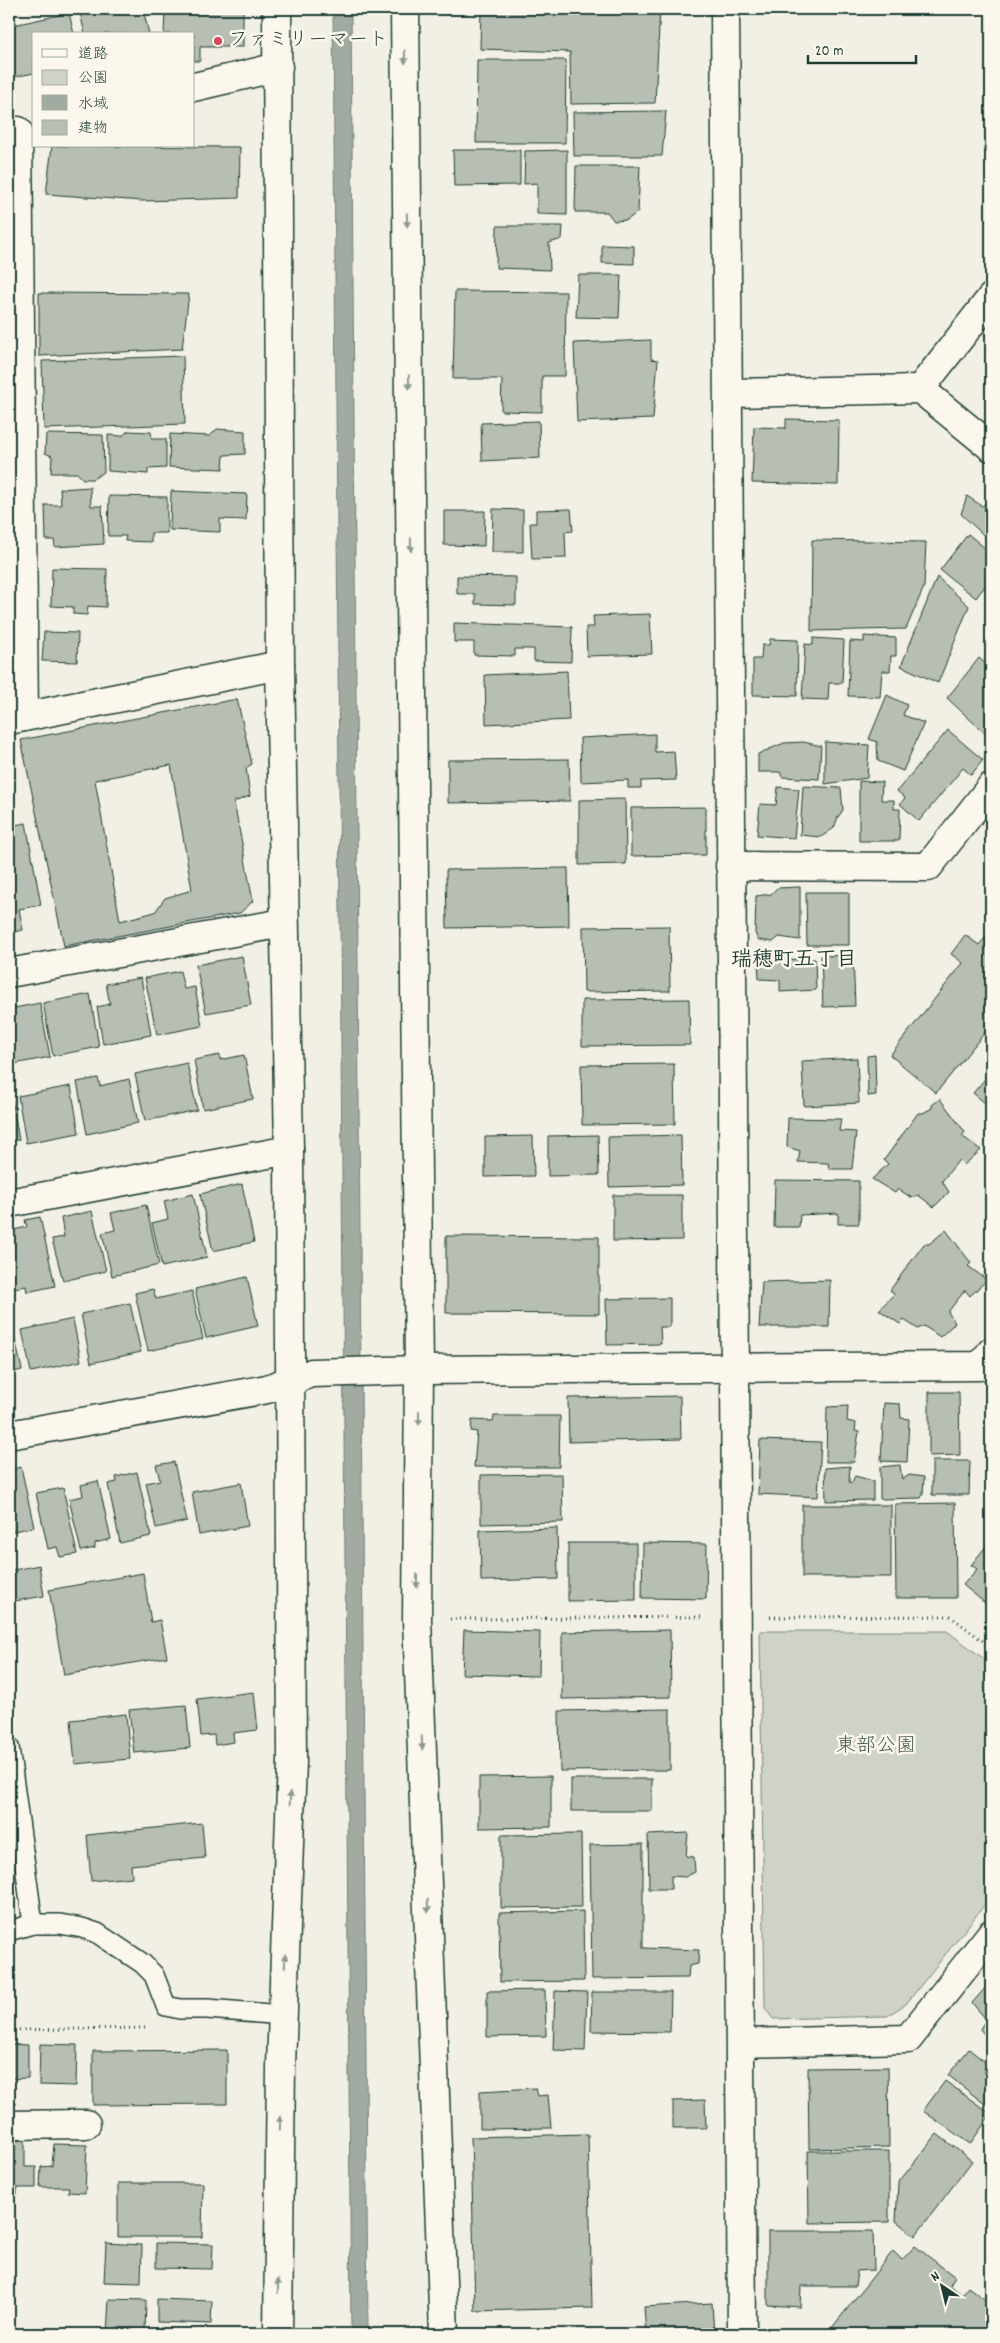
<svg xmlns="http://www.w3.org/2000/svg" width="1000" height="2343" viewBox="0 0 1000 2343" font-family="Dekko,'Klee One',sans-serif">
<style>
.green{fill:#cfd2c8;stroke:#77887e}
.water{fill:#a2aba1;stroke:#6e7f75}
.building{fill:#b7beb3;stroke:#1f3d34;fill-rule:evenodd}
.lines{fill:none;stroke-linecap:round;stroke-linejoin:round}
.service-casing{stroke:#1f3d34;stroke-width:22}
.minor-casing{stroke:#1f3d34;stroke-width:31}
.tertiary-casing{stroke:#1f3d34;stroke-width:31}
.path{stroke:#1f3d34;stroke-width:3;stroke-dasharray:1 4;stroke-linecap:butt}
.service{stroke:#fbf7ec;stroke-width:19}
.minor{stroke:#fbf7ec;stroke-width:28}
.tertiary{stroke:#fbf7ec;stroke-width:28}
.oneway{fill:#8d9a90}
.poi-dot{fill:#d1495b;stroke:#fbf7ec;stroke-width:2}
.labels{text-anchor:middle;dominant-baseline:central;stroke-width:5;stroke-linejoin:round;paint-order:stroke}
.poi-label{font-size:20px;fill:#1f3d34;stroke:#fbf7ec;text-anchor:start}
.park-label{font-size:20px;fill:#425b52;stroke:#fbf7ec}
.neighbourhood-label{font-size:21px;font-weight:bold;fill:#1f3d34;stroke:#fbf7ec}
</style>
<rect width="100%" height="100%" fill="#f2f0e5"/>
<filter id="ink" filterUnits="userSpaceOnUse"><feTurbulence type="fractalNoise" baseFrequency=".02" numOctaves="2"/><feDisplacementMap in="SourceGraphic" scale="10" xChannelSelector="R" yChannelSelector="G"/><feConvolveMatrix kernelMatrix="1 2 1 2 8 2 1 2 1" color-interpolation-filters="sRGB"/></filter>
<g filter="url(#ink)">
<polygon class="green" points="760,1631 947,1631 991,1664 991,1897 906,2004 887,2016 773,2019 765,2008"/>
<polygon class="water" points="333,9 351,9 368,2334 351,2334"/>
<g class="building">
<polygon points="79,9 143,9 149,34 85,34"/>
<polygon points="165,9 243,9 243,47 200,47 200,61 194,61 194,34 164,34"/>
<polygon points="481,9 660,9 655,103 571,104 570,52 480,49"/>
<polygon points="69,13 74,34 34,34 34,73 9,78 9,26"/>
<polygon points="477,60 566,60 565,143 476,143"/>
<polygon points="666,111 662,156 574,156 573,112"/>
<polygon points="52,146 240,147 239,198 142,201 46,194"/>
<polygon points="453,150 520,150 520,185 454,186"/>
<polygon points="567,150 567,215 537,214 537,183 524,184 525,151"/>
<polygon points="576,166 640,166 638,212 627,220 614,221 607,212 575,212"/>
<polygon points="497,226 563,226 562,239 549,243 550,270 496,268"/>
<polygon points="602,245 634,246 634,264 602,263"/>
<polygon points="578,275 621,275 619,318 576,317"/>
<polygon points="455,291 566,292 565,376 542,376 542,412 501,411 502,379 453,379"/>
<polygon points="39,293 189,294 182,349 39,356"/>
<polygon points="651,340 651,359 658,360 653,419 577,422 574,343"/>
<polygon points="183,356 185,424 44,429 42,361"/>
<polygon points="786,419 839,420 838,485 752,483 754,427 786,428"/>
<polygon points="539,421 540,458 482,461 481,423"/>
<polygon points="217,429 245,431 245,454 224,455 223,469 169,467 170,434 210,436"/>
<polygon points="128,431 151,432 152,439 166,439 166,468 148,469 148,474 108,471 108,435 122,436"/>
<polygon points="46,434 103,435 104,472 93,479 83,479 77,473 51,473 52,456 45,453"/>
<polygon points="90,487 91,506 102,506 104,544 55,547 54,540 46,540 45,505 61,505 60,489"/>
<polygon points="171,491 247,494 246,520 220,519 220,532 170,530"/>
<polygon points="109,496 167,497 167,533 151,533 151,542 125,541 126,536 108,536"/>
<polygon points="967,496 982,506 991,498 991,542 961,514"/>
<polygon points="493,509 523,510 523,552 492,552"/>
<polygon points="571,509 573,531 565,532 566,558 532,559 530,523 536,523 536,510"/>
<polygon points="444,511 485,511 484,546 444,545"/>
<polygon points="968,534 991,553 991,578 976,598 940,570"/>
<polygon points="812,540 926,542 924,587 906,629 811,631"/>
<polygon points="52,568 107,569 106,607 88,606 87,615 73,614 73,607 51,606"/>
<polygon points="457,576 516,577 516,605 475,604 475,594 457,594"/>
<polygon points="937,577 969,606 938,683 901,666"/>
<polygon points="650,614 652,654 587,656 586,627 594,627 593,616"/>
<polygon points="454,623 572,627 571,662 534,661 534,649 515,649 515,656 474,655 474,642 454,642"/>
<polygon points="44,632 78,633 77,662 42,661"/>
<polygon points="864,636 896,638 896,656 891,656 890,671 882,671 880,697 848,696 850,641 864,642"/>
<polygon points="813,638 844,640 842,683 829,683 828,700 802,699 805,644 813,645"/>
<polygon points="770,639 798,640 797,696 753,695 753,659 761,659 762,645 769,645"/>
<polygon points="979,658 991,668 991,709 988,711 991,714 991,739 947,698"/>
<polygon points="567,671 569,720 486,724 485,675"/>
<polygon points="887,695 907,705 903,715 924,723 903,771 878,761 877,742 869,739"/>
<path d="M237,699l15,65 -6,4 4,28 -16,6 19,99 -13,12 -176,33 -43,-206zM171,765l21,125 -27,8 -10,14 -35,9 -25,-141z"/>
<polygon points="948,730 983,760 971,775 963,768 919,821 900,804 905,798 897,791"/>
<polygon points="655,734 655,752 674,751 676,780 641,781 641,788 628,788 628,780 581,782 580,738"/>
<polygon points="803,742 821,746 819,779 782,777 780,772 758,772 758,754 784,743"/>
<polygon points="825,742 869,745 867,778 825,784"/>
<polygon points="569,759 570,801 448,803 448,760"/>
<polygon points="859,781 882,782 881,800 894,800 894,809 900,809 899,841 859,841"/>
<polygon points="803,786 841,788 843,810 838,817 834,828 821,837 800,835"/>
<polygon points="778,787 799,789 794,838 757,835 760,804 776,805"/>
<polygon points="625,799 626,864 579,865 579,800"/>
<polygon points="706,807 706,855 631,856 631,808"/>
<polygon points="26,823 41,905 19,909 23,930 9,933 9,826"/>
<polygon points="568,868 569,926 447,928 446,870"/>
<polygon points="800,887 800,940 779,937 773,942 758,940 755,933 756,896 771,894 777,888"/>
<polygon points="806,892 849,892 849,945 807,945"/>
<polygon points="669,926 670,991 584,992 583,927"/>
<polygon points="990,932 991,1025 936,1093 890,1055 963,963 951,954 965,935 979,945"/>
<polygon points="853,955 855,1006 823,1007 821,956"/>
<polygon points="242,956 251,1005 206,1013 196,965"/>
<polygon points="815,959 816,990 780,992 780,980 759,979 758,960"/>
<polygon points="180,971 184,989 195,987 202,1026 157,1035 145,978"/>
<polygon points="141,978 151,1035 103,1044 97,1007 110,1004 106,984"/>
<polygon points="90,994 99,1047 53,1056 43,1003"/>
<polygon points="689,999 690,1045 582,1046 582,1000"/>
<polygon points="40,1003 50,1057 9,1065 9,1009"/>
<polygon points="220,1055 220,1060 244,1055 253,1099 203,1109 194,1060"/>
<polygon points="875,1055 876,1095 868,1096 867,1056"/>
<polygon points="857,1058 859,1103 804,1106 802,1061"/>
<polygon points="187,1063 197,1110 145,1121 135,1074"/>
<polygon points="674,1064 675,1124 582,1125 581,1065"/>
<polygon points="991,1072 991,1108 973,1093"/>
<polygon points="98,1078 100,1086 129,1079 138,1123 87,1134 77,1082"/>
<polygon points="71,1086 79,1133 26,1143 18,1096"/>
<polygon points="9,1098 12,1098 19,1140 9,1141"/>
<polygon points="940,1099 965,1132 962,1136 981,1150 964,1165 959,1160 942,1181 949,1192 934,1207 918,1195 912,1198 898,1189 895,1193 872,1179 888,1164 884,1160 918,1113 923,1113 932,1108 932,1105"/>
<polygon points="788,1118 841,1119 839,1131 856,1132 852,1169 829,1169 828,1163 798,1162 800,1151 787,1147"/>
<polygon points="598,1135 599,1175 548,1176 548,1136"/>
<polygon points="681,1135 682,1185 609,1187 608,1137"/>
<polygon points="533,1136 534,1176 485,1177 485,1137"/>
<polygon points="775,1180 859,1181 859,1224 838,1224 838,1213 800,1215 799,1227 774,1227"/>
<polygon points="242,1184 254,1242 213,1251 200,1194"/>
<polygon points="193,1194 207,1257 162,1267 152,1223 168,1219 164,1201"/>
<polygon points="613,1195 682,1195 682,1240 613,1241"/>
<polygon points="146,1205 159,1265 112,1276 102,1233 115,1230 111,1213"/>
<polygon points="92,1211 106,1271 63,1281 52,1239 64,1237 61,1218"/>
<polygon points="40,1217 55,1286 27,1292 26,1286 9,1289 9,1244 11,1244 9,1231 27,1227 25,1220"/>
<polygon points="946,1230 971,1263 968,1266 987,1280 970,1296 965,1290 948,1312 955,1323 940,1337 924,1326 918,1329 904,1320 900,1324 879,1310 894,1294 890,1290 924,1244 929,1244"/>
<polygon points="446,1236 599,1237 599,1314 446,1313"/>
<polygon points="247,1277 258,1326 206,1338 195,1289"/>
<polygon points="830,1280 829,1327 759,1327 762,1282"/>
<polygon points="153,1289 156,1299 192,1291 203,1339 148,1351 135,1293"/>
<polygon points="670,1298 670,1327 660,1327 661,1344 607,1345 606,1299"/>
<polygon points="130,1303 141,1352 91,1363 81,1314"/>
<polygon points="73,1319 81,1361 31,1372 22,1330"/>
<polygon points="13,1330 22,1370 9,1373 9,1331"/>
<polygon points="929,1392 959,1392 960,1455 929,1456"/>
<polygon points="680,1396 681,1439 569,1442 568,1398"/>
<polygon points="884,1403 900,1404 901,1418 909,1419 907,1462 881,1461"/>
<polygon points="848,1406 847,1421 856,1423 855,1431 859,1432 854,1462 826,1462 827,1407"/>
<polygon points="494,1416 560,1416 559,1467 474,1467 477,1432 471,1431 472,1420 493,1421"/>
<polygon points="760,1440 821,1442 818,1497 758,1494"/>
<polygon points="932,1461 970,1461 969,1495 932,1495"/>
<polygon points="174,1462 187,1521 156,1528 146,1483 160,1480 156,1465"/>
<polygon points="900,1465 902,1480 909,1475 924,1477 923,1494 921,1498 880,1499 880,1467"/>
<polygon points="850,1466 849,1481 851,1484 855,1476 873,1481 873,1500 826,1501 825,1468"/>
<polygon points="21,1467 34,1527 9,1532 9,1470"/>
<polygon points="137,1472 151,1536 120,1543 108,1484 117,1482 116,1477"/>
<polygon points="562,1474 563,1522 481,1524 481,1475"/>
<polygon points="98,1481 111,1539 95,1543 95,1548 81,1551 69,1499 83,1496 81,1485"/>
<polygon points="241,1483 248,1526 199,1535 192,1492"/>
<polygon points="63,1488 77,1554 60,1557 57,1547 48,1549 36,1493"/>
<polygon points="955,1503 956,1598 896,1598 895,1504"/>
<rect x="802" y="1505" width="89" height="72"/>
<polygon points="557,1528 558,1579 481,1581 480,1530"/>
<polygon points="991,1540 991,1608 963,1585 977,1569 971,1565"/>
<polygon points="568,1543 636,1543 636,1600 568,1601"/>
<polygon points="643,1543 707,1544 706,1599 642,1598"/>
<polygon points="39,1565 44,1596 9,1602 9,1571"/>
<polygon points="143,1573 151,1622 160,1620 167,1657 64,1675 49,1590"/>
<polygon points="464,1630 540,1632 539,1676 462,1674"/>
<polygon points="670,1630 671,1697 562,1699 562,1632"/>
<polygon points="254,1692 258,1730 233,1733 234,1742 215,1745 214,1735 201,1736 197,1699"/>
<polygon points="186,1705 190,1748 134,1753 129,1710"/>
<polygon points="670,1709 670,1770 560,1771 559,1711"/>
<polygon points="126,1714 130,1759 75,1764 71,1720"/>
<polygon points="551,1776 551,1827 479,1828 479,1777"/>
<rect x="571" y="1779" width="81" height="32"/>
<polygon points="202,1823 205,1858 131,1865 132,1877 91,1881 87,1835"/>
<polygon points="688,1833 686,1856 694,1857 695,1872 685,1877 671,1876 671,1889 649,1889 648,1835"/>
<polygon points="581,1834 582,1907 501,1908 501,1835"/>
<polygon points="643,1844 643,1948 699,1950 698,1964 689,1966 688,1978 592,1979 590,1845"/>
<polygon points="583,1911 584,1981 500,1982 499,1913"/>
<polygon points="988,1985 991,1987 991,2043 980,2029 986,2019 972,2003"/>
<polygon points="545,1990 546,2036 487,2037 487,1991"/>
<polygon points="555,1991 587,1992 585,2051 553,2050"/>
<polygon points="592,1992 671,1992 670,2032 591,2031"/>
<polygon points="9,2044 28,2045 28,2078 9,2079"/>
<polygon points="40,2044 77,2045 76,2086 39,2085"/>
<polygon points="969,2049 991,2067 991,2109 948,2075"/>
<polygon points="227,2050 227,2104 93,2105 93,2051"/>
<polygon points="888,2067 889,2147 809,2149 808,2068"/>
<polygon points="945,2081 991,2114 970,2144 923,2111"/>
<polygon points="536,2088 538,2096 548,2095 551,2128 480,2129 480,2091"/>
<polygon points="705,2100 706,2128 673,2128 673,2101"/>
<polygon points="588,2134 592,2308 475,2311 471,2137"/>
<polygon points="937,2134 972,2161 915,2236 896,2221 898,2183"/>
<polygon points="25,2140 25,2167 36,2167 36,2188 17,2188 17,2194 9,2194 9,2141"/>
<polygon points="54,2144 87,2145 85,2193 68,2192 69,2187 40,2187 41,2167 52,2166"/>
<polygon points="808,2151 889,2151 889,2222 809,2223"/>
<polygon points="118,2183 203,2183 202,2237 118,2237"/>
<polygon points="768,2231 873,2231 874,2270 857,2271 855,2286 801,2286 800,2307 768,2305"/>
<polygon points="106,2243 142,2245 141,2283 104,2282"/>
<polygon points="156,2243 213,2244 212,2269 156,2268"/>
<polygon points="915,2246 955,2277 950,2285 962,2295 968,2287 991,2304 991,2334 920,2334 914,2330 911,2334 827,2334 893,2251 902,2260"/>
<polygon points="109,2299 146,2300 145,2334 107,2334"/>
<polygon points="157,2299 212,2301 211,2324 157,2322"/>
<polygon points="712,2303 714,2334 646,2334 644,2307"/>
</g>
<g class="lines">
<g class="service-casing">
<g id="service">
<polyline points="9,1747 33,1924"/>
<polyline points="9,1931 33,1924 60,1924 82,1928 97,1933 142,1963 154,1975 166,2006 180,2009 207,2009 283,2015"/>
</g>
</g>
<g class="minor-casing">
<g id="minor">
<polyline points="277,9 280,665 289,1150 292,1761 281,2066 278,2334"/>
<polyline points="405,9 419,1370 417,1619 444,2334"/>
<polyline points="194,87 278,67"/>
<polyline points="18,131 24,717"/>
<polyline points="920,389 991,298"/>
<polyline points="9,720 280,665"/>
<polyline points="730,866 928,867 991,787"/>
<polyline points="9,973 283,923"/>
<polyline points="9,1203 289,1150"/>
<polyline points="9,1435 267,1389 306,1375"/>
<polyline points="9,2125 86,2124"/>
</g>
</g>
<g class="tertiary-casing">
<g id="tertiary">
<polyline points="725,9 742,2334"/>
<polyline points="729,393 920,389 991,447"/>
<polyline points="312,1373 419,1370 980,1366 991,1352"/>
<polyline points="741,2043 908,2039 991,1934"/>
</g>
</g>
<g class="path">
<polyline points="770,1617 950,1616 991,1647"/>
<polyline points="450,1619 704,1617"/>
<polyline points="9,2030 147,2028"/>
</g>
<use href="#service" class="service"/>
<use href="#minor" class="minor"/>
<use href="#tertiary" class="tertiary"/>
</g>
<defs><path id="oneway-solid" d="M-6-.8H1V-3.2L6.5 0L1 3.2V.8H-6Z" transform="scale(1.25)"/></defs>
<g class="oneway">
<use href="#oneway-solid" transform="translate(405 57) rotate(89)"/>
<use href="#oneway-solid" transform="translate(407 220) rotate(89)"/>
<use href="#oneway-solid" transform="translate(409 382) rotate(89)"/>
<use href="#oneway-solid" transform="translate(411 545) rotate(89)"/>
<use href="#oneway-solid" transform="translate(419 1418) rotate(91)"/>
<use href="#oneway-solid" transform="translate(417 1581) rotate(91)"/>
<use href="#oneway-solid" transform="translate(422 1743) rotate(88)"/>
<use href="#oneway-solid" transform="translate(290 1798) rotate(-88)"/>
<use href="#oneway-solid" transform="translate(428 1906) rotate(88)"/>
<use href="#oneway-solid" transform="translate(285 1961) rotate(-88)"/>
<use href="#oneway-solid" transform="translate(280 2123) rotate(-89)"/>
<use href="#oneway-solid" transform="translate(278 2286) rotate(-89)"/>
</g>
</g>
<circle class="poi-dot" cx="218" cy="41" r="5"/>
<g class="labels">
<g class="poi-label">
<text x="228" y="41">ファミリーマート</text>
</g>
<g class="park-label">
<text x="876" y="1747">東部公園</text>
</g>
<g class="neighbourhood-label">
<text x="794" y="961">瑞穂町五丁目</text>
</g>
</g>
<rect width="1000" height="2343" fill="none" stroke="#fbf7ec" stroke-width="30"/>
<rect x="15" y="15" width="970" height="2313" fill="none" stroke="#1f3d34" stroke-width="2" filter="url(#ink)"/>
<rect x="32" y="32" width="162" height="115" fill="#fbf7ec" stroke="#a3ada2"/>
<rect x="42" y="49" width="25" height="8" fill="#fbf7ec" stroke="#a3ada2"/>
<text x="78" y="58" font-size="15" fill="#1f3d34">道路</text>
<rect x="42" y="70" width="25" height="15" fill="#cfd2c8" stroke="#a3ada2"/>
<text x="78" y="82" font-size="15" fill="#1f3d34">公園</text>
<rect x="42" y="95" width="25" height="15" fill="#a2aba1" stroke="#a3ada2"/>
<text x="78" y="108" font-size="15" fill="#1f3d34">水域</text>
<rect x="42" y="120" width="25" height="15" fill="#b7beb3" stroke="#a3ada2"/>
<text x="78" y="132" font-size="15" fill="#1f3d34">建物</text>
<g transform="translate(942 2286) rotate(325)" stroke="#fbf7ec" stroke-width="4" paint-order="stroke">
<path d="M0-4L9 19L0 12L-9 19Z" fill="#1f3d34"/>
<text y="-8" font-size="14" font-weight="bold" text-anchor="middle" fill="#1f3d34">N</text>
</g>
<path d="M808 55v8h108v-8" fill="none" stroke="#1f3d34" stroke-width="2.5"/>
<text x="815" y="55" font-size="15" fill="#1f3d34" stroke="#fbf7ec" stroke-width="4" paint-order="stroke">20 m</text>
</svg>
